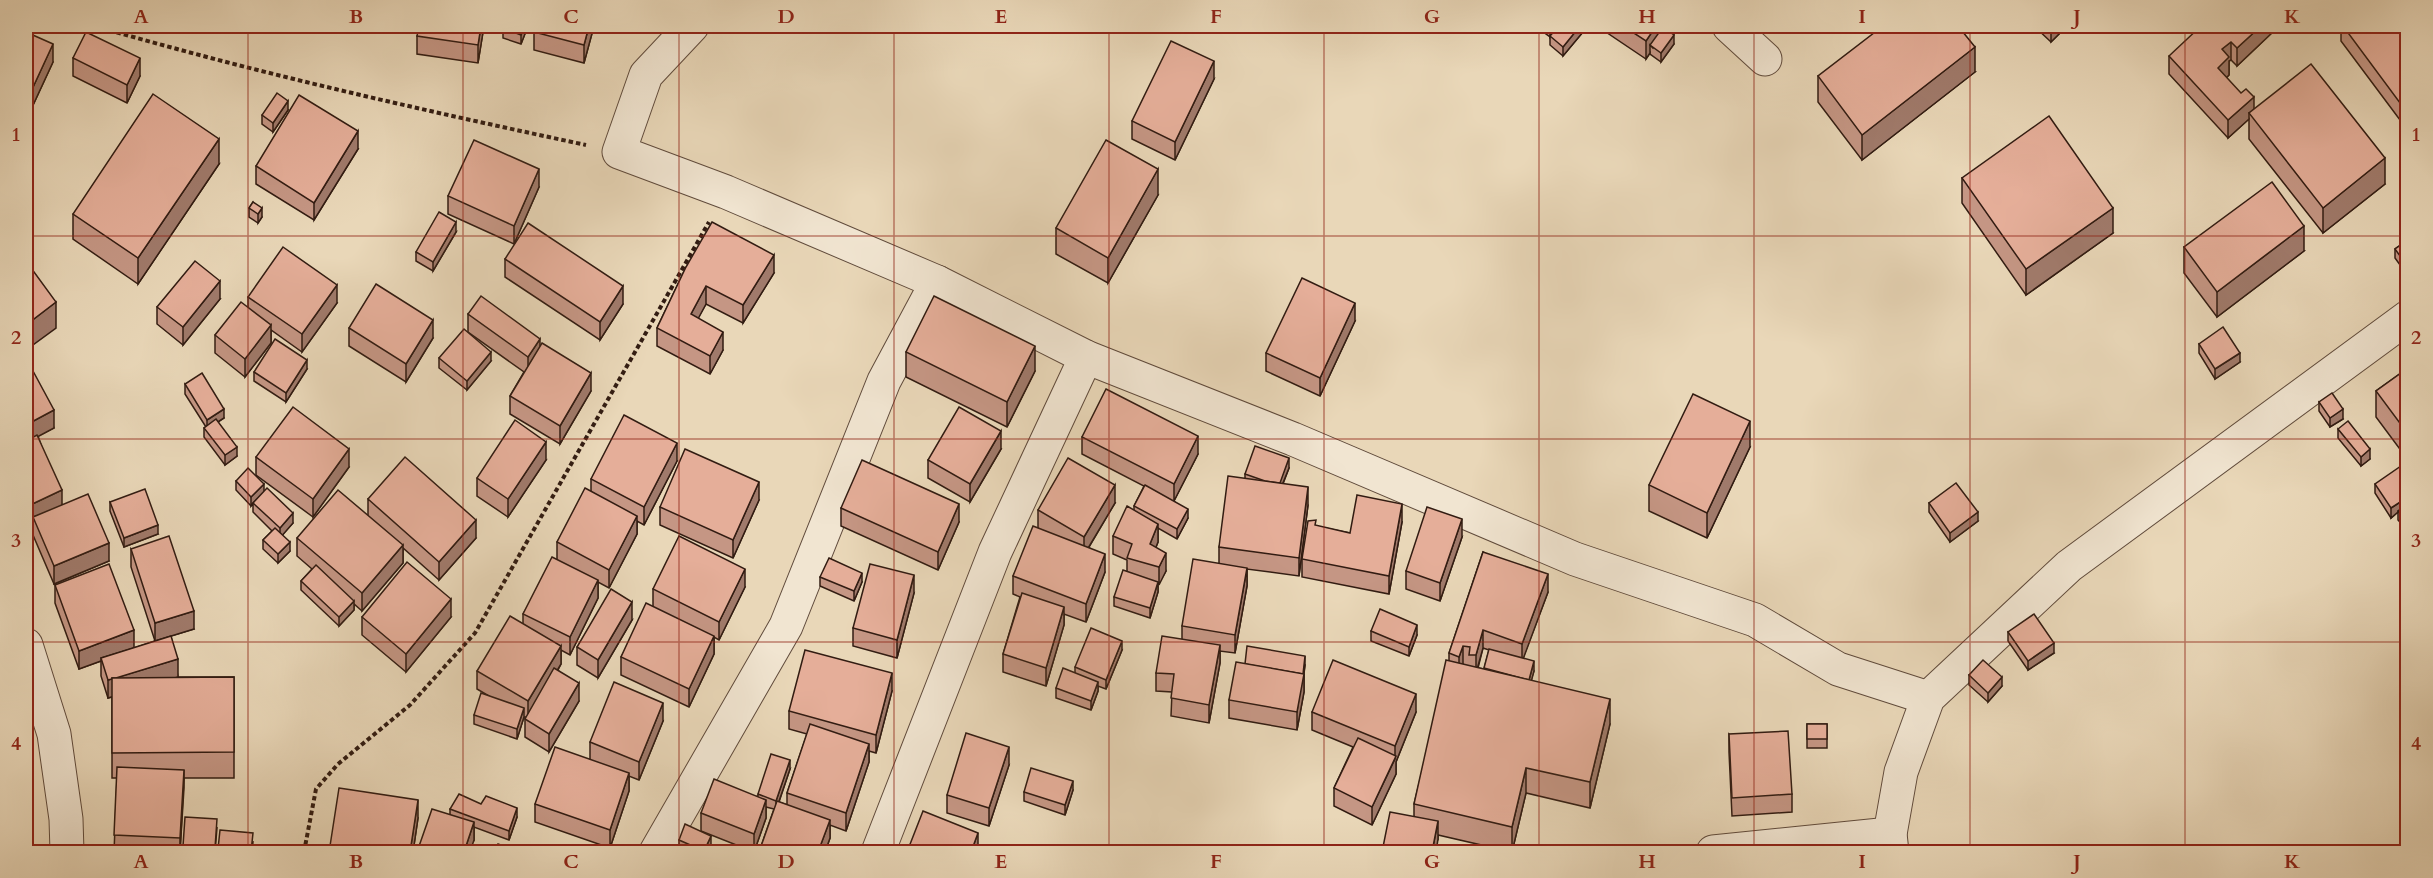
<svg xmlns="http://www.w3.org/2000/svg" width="2433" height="878" viewBox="0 0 2433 878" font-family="Cardo,serif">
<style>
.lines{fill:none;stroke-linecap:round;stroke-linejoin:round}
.minor-casing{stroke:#604b3c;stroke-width:35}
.path{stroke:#321c12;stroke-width:4;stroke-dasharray:4.5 3;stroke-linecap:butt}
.minor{stroke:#f1e5d1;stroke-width:33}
.wall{fill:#c59684;stroke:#321c12;stroke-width:1.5;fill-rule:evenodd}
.shaded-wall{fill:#a07a6b;stroke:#321c12;stroke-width:1.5}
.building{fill:#e5ae99;stroke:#321c12;stroke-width:1.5}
.grid{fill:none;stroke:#8f2418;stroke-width:1.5;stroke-opacity:0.55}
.neatline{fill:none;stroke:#8f2418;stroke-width:2}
.grid-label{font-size:20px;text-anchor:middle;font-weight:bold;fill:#8f2418}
</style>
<rect width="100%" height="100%" fill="#e9d7b8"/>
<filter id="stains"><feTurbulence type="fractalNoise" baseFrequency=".00333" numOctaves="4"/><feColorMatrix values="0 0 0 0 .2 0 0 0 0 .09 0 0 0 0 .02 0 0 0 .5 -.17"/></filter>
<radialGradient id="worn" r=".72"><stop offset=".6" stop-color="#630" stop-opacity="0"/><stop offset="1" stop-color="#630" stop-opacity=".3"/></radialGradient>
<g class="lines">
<g class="minor-casing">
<g id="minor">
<polyline points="692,26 646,75 619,152 726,192 937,282 1086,357 1293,439 1575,559 1755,620 1838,669 1928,698"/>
<polyline points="1729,26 1765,59"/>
<polyline points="26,645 54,734 66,819 67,852"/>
<polyline points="656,852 786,626 884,381 937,282"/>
<polyline points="878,852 995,552 1086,357"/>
<polyline points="1713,852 1890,834"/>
<polyline points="1892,852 1890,834 1901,772 1928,698 2069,566 2408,317"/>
</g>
</g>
<g class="path">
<path d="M95,26c161,47 327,84 491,119"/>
<polyline points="304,852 316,789 338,764 410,705 475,633 709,222"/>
</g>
<use href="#minor" class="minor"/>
</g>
<g class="wall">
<polygon points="233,26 246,26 245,29"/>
<polygon points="484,26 478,63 417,54 417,36"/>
<polygon points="528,26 521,44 503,38 503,28"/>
<polygon points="594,26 584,63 534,50 534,32"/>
<polygon points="1535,26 1588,26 1563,56 1550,45 1550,37"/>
<polygon points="1597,26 1668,26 1666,29 1674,44 1661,62 1650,54 1650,53 1646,59"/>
<polygon points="2034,26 2067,26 2051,42"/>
<polygon points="2275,26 2275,30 2237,66 2231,60 2229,61 2229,75 2226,78 2254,109 2385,184 2323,233 2249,139 2249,119 2228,138 2169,74 2169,56"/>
<polygon points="2341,26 2403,26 2408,32 2408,121 2403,124 2341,41"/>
<polygon points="26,32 53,62 28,116 26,115"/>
<polygon points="73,58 140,76 127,103 73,76"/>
<polygon points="1975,72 1862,160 1818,102 1818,76"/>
<polygon points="1214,79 1175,160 1132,139 1132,121"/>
<polygon points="288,110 273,132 262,124 262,115"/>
<polygon points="358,149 314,220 256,184 256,166"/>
<polygon points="219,164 138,284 73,239 73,214"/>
<polygon points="1962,178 2113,233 2026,295 1962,203"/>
<polygon points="539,187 514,244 448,214 448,196"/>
<polygon points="1158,195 1108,283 1056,254 1056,228"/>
<polygon points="253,202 262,217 258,223 249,217 249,208"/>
<polygon points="456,232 433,271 416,261 416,252"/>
<polygon points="2408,240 2408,276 2395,258 2395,249"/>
<polygon points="2184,247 2304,251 2217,317 2184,273"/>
<polygon points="505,259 623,304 600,340 505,277"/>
<polygon points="686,267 774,273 743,323 706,304 698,318 723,350 710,374 657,346 657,328"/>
<polygon points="248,297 337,303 302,352 271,330 271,343 245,377 215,353 215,335 248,307"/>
<polygon points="220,299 183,345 157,324 157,307"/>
<polygon points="468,314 540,346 591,391 560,444 510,414 510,396 524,372 468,332"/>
<polygon points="1355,321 1320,396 1266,371 1266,353"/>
<polygon points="349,328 433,338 406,382 349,346"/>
<polygon points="2199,344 2240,362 2215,379 2199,353"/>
<polygon points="906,352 1035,371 1007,427 906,377"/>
<polygon points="26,358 54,428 38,436 62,505 109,561 54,584 33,535"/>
<polygon points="439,358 491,361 467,390 439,368"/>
<polygon points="2408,368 2408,460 2376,417 2376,391"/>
<polygon points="307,369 286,402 254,381 254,372"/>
<polygon points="185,384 224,418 218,422 237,456 225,465 204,437 204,428 206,427 185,394"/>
<polygon points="2319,402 2343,419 2330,427 2319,411"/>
<polygon points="2338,429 2370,459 2361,466 2338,438"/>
<polygon points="1082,437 1198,454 1174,501 1188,518 1177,539 1158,528 1158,542 1156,547 1166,571 1158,585 1158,592 1150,618 1114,606 1114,597 1127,572 1127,560 1113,554 1113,536 1134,510 1134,506 1144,486 1082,454"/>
<polygon points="1750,447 1707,538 1649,511 1649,485"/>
<polygon points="1001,449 970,502 928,478 928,460"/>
<polygon points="256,457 349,467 313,517 256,475"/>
<polygon points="546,460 508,517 477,496 477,478"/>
<polygon points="677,461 644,525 637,521 637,534 609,588 598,582 598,598 570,655 561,650 561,664 558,670 579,701 549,752 525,737 525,719 526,717 524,717 517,739 474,724 474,715 489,696 477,689 477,671 523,624 523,614 557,559 557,542 591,491 591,479"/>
<polygon points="1289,468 1283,484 1308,505 1299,576 1247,569 1247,586 1235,653 1220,651 1220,663 1209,723 1171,716 1172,692 1156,691 1156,673 1182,639 1182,626 1219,564 1219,547 1245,479 1245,474"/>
<polygon points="2408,475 2408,531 2398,520 2398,512 2391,518 2375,493 2375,484"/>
<polygon points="236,481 264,491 293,523 282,535 290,551 278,563 263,549 263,540 272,531 253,512 253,504 251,506 236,490"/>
<polygon points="368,499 476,538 439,580 403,548 403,563 362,611 354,604 354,610 339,626 301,590 301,581 312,569 297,556 297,538 368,516"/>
<polygon points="759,500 733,558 660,525 660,507"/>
<polygon points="110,502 158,534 124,547 110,511"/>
<polygon points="1115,503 1089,547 1105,572 1086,622 1064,614 1064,625 1046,686 1003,672 1003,654 1020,597 1013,594 1013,576 1038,528 1038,510"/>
<polygon points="1929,503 1978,521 1950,542 1929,512"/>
<polygon points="841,508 959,522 938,570 841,526"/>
<polygon points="1402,522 1389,594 1302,577 1302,559 1316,526 1350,533"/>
<polygon points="1462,537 1440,601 1406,589 1406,571"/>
<polygon points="131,549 194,629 171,636 178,677 176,677 234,677 234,778 184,778 180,852 114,852 117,778 112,778 112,697 108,698 101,676 101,661 79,669 55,603 55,585 134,648 155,641 131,567"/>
<path d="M1483,552l65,40 -25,66 11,13 -3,9 79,44 -20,84 -64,-15 -14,59 -74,-17v4l-24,-23v-12l35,-143v-8zM1483,648l6,2 -5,19 -6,-1z"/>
<polygon points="820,577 862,582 854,601 820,586"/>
<polygon points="745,587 719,640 714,637 714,654 689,707 621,675 621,657 653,607 653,589"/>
<polygon points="914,593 897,658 853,646 853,628"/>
<polygon points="362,617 451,617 406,672 362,635"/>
<polygon points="632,620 598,678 577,665 577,647"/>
<polygon points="1371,631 1417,635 1409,656 1371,641"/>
<polygon points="2008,632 2054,653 2028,670 2008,641"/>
<polygon points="1122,650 1106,689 1098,686 1098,691 1091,710 1056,698 1056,688 1075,673 1075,667"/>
<polygon points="1245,664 1305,665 1304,674 1304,692 1297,730 1229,718 1229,700"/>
<polygon points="1969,675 2002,686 1988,702 1969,685"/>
<polygon points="892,691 876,753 869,751 869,762 846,831 830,825 830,838 825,852 759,852 774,809 766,807 766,818 754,852 701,831 701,813 758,796 758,794 790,769 779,802 787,805 787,793 807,734 789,729 789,711"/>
<polygon points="1312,712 1416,712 1396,762 1396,774 1372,825 1334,806 1334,788 1353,747 1312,730"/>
<polygon points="663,721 639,780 629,776 629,791 610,848 535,822 535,804 590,759 590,742"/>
<rect x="1807" y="724" width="20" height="24"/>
<polygon points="1729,734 1792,794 1792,812 1732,816 1729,752"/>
<polygon points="1009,765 989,826 947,813 947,795"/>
<polygon points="1073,790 1065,815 1024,801 1024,792"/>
<polygon points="481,804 517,817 509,840 474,827 474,840 450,815 450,809"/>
<polygon points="418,818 413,852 330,852 330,846"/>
<polygon points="217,828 215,852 183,852 183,846"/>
<polygon points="679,840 711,845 708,852 686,852 679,849"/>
<polygon points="253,842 252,852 218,852 218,849"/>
</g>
<g class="shaded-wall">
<polygon points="481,26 484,26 478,63 478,45"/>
<polygon points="525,26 528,26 521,44 521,35"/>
<polygon points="589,26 594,26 584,63 584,45"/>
<polygon points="1550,26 1558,26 1550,37"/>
<polygon points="1580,26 1588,26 1563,56 1563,47"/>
<polygon points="1656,26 1668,26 1653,48 1650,45 1650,53 1646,59 1646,41"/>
<polygon points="2051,26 2067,26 2051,42"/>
<polygon points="2261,26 2275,26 2275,30 2237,66 2237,48"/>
<polygon points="1674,35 1674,44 1661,62 1661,53"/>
<polygon points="2231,42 2231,60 2229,61 2229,75 2218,86 2218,68 2222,49"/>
<polygon points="53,44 53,62 28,116 28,98"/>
<polygon points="1975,47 1975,72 1862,160 1862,135"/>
<polygon points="140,58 140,76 127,103 127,85"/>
<polygon points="1214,61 1214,79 1175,160 1175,142"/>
<polygon points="2254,97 2254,115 2249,113 2249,119 2228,138 2228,120"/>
<polygon points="288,101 288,110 273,132 273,123"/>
<polygon points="2408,103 2408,121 2403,124 2403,107"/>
<polygon points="358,131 358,149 314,220 314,203"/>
<polygon points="32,135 32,144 26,155 26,146"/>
<polygon points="219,139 219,164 138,284 138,258"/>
<polygon points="2385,158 2385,184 2323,233 2323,208"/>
<polygon points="539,169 539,187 514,244 514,226"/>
<polygon points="1158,169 1158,195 1108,283 1108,258"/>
<polygon points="262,208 262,217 258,223 258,214"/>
<polygon points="2113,208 2113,233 2026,295 2026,269"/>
<polygon points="456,222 456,232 433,271 433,262"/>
<polygon points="2304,226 2304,251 2217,317 2217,292"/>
<polygon points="31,237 31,247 26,252 26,243"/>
<polygon points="774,255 774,273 743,323 743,305"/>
<polygon points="220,281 220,299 183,345 183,327"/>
<polygon points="337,285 337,303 302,352 302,334"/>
<polygon points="623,286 623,304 600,340 600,322"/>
<polygon points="706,286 706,304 691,332 691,314"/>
<polygon points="56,302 56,328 26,350 26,325"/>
<polygon points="1355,303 1355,321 1320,396 1320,378"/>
<polygon points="433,320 433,338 406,382 406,364"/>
<polygon points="271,325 271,343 245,377 245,359"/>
<polygon points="723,332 723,350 710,374 710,356"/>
<polygon points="540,339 540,357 528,375 528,357"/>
<polygon points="1035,346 1035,371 1007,427 1007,402"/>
<polygon points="491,352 491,361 467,390 467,381"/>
<polygon points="2240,353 2240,362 2215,379 2215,369"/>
<polygon points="307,360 307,369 286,402 286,393"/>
<polygon points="591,373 591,391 560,444 560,426"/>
<polygon points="224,409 224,418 207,429 207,420"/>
<polygon points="2343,409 2343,419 2330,427 2330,418"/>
<polygon points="54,410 54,428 26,443 26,425"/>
<polygon points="1750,421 1750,447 1707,538 1707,513"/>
<polygon points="1001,431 1001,449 970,502 970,484"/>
<polygon points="1198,436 1198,454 1174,501 1174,484"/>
<polygon points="546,442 546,460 508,517 508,499"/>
<polygon points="677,443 677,461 644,525 644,507"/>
<polygon points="237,447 237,456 225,465 225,455"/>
<polygon points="349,449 349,467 313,517 313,499"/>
<polygon points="2370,449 2370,459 2361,466 2361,457"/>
<polygon points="1289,458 1289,468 1278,495 1278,486"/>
<polygon points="759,482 759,500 733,558 733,540"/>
<polygon points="264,484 264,493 253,503 251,506 251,497"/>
<polygon points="1115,485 1115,503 1084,555 1084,537"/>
<polygon points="1308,487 1308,505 1299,576 1299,558"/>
<polygon points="62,490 62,508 33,517 33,522 26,525 26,507"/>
<polygon points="2408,497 2408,506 2398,511 2398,512 2391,518 2391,508"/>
<polygon points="959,504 959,522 938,570 938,552"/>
<polygon points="1402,504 1402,522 1389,594 1389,576"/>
<polygon points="1188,509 1188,518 1177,539 1177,529"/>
<polygon points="1978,512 1978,521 1950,542 1950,533"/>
<polygon points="293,513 293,523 280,538 280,528"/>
<polygon points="637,516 637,534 609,588 609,570"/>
<polygon points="1462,519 1462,537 1440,601 1440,583"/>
<polygon points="476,520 476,538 439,580 439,562"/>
<polygon points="1158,524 1158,542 1150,562 1150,544"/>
<polygon points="158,525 158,534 124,547 124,538"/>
<polygon points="290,542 290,551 278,563 278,554"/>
<polygon points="109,543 109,561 54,584 54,566"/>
<polygon points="403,545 403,563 362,611 362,593"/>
<polygon points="1166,553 1166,571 1159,585 1159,567"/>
<polygon points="1105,554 1105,572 1086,622 1086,604"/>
<polygon points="1247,568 1247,586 1235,653 1235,635"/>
<polygon points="745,569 745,587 719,640 719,622"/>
<polygon points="862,573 862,582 854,601 854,591"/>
<polygon points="1548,574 1548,592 1522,662 1522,644"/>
<polygon points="914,575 914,593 897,658 897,640"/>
<polygon points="598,580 598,598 570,655 570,637"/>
<polygon points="1158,582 1158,592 1150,618 1150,608"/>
<polygon points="451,599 451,617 406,672 406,654"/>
<polygon points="354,601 354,610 339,626 339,617"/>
<polygon points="632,602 632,620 598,678 598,660"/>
<polygon points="1064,607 1064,625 1046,686 1046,668"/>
<polygon points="194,611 194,629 155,641 155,623"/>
<polygon points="1417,625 1417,635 1409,656 1409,647"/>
<polygon points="134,630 134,648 101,658 101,661 79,669 79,651"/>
<polygon points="1483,630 1483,648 1476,673 1476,655"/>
<polygon points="714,636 714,654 689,707 689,689"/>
<polygon points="1122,641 1122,650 1106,689 1106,680"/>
<polygon points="2054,643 2054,653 2028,670 2028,661"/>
<polygon points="1220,645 1220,663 1209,723 1209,705"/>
<polygon points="561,646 561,664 528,719 528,701"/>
<polygon points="1463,646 1463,664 1459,675 1459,657"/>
<polygon points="1305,656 1305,665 1303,679 1304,674 1304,692 1297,730 1297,712"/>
<polygon points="178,659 178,677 108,698 108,680"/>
<polygon points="1534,661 1534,671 1529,690 1529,680"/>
<polygon points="892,673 892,691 876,753 876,735"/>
<polygon points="2002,677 2002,686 1988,702 1988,693"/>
<polygon points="1098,682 1098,691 1091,710 1091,701"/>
<polygon points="579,683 579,701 549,752 549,734"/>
<polygon points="1416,694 1416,712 1396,762 1396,774 1372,825 1372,807 1395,759 1395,746"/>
<polygon points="1610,699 1610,724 1590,808 1590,782"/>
<polygon points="663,703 663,721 639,780 639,762"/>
<polygon points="524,708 524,717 517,739 517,729"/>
<polygon points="869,744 869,762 846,831 846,813"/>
<polygon points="1009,747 1009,765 989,826 989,808"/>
<polygon points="790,760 790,769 776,810 776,801"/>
<polygon points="1526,768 1526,793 1512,852 1512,827"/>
<polygon points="184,770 184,788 180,852 180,838"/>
<polygon points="629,773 629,791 610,848 610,830"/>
<polygon points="1073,781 1073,790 1065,815 1065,805"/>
<polygon points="418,800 418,818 413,852 410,852"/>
<polygon points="766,800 766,818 754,852 754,834"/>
<polygon points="517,808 517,817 509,840 509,831"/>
<polygon points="830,820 830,838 825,852 818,852"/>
<polygon points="1438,821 1438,839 1436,852 1432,852"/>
<polygon points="474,822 474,840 470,852 464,852"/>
<polygon points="978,833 978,852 971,852"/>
<polygon points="711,836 711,845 708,852 704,852"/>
</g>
<g class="building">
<polygon points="419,26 481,26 478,45 417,36"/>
<polygon points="504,26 525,26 521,35 503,28"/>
<polygon points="536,26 589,26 584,45 534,32"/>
<polygon points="1559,26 1580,26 1563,47 1550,36"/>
<polygon points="1623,26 1656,26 1646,41"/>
<polygon points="1883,26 1958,26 1975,47 1862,135 1818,76"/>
<polygon points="2201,26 2261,26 2237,48 2231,42 2222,49 2229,57 2218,68 2241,93 2246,89 2254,97 2228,120 2169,56"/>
<polygon points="2343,26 2403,26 2408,32 2408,103 2403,107"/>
<polygon points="1663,27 1674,35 1661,53 1650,45"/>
<polygon points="26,32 53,44 28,98 26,97"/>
<polygon points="86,32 140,58 127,85 73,58"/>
<polygon points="1171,41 1214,61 1175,142 1132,121"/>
<polygon points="2311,64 2385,158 2323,208 2249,113"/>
<polygon points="277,93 288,101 273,123 262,115"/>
<polygon points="153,94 219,139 138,258 73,214"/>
<polygon points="299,95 358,131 314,203 256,166"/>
<polygon points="2049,116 2113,208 2026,269 1962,178"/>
<polygon points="26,131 32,135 26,146"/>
<polygon points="474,140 539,169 514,226 448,196"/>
<polygon points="1106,140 1158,169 1108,258 1056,228"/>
<polygon points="2272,182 2304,226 2217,292 2184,247"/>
<polygon points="253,202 262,208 258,214 249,208"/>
<polygon points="439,212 456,222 433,262 416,252"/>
<polygon points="712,222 774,255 743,305 706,286 691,314 723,332 710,356 657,328 686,267"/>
<polygon points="528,223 623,286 600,322 505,259"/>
<polygon points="26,232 31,237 26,243"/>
<polygon points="2408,240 2408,267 2395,249"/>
<polygon points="283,247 337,285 302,334 248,297"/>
<polygon points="26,261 56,302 26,325"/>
<polygon points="195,261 220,281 183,327 157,307"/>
<polygon points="1302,278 1355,303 1320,378 1266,353"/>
<polygon points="376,284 433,320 406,364 349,328"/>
<polygon points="481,296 540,339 528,357 468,314"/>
<polygon points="934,296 1035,346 1007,402 906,352"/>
<polygon points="241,302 271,325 245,359 215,335"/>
<polygon points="2223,327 2240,353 2215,369 2199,344"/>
<polygon points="464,329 491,352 467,381 439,358"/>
<polygon points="275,339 307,360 286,393 254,372"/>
<polygon points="542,343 591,373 560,426 510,396"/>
<polygon points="26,358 54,410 26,425"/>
<polygon points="2408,368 2408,434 2376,391"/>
<polygon points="202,373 224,409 207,420 185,384"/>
<polygon points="1106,389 1198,436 1174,484 1082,437"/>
<polygon points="2332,393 2343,409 2330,418 2319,402"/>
<polygon points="1693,394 1750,421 1707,513 1649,485"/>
<polygon points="293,407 349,449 313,499 256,457"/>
<polygon points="959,407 1001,431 970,484 928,460"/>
<polygon points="624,415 677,443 644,507 591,479"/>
<polygon points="216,419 237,447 225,455 204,428"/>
<polygon points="515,420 546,442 508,499 477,478"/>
<polygon points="2348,421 2370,449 2361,457 2338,429"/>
<polygon points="37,435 62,490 26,507 26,441"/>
<polygon points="1255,446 1289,458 1280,483 1265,481 1245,474"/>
<polygon points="685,449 759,482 733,540 660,507"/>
<polygon points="405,457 476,520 439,562 368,499"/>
<polygon points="1068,458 1115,485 1084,537 1038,510"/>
<polygon points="862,460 959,504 938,552 841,508"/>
<polygon points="2401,466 2408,475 2408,497 2391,508 2375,484"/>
<polygon points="248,468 264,484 251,497 236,481"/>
<polygon points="1228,476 1308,487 1299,558 1219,547"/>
<polygon points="1956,483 1978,512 1950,533 1929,503"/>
<polygon points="1145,485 1188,509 1177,529 1134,506"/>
<polygon points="267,488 293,513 280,528 253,503"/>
<polygon points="585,488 637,516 609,570 557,542"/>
<polygon points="145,489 158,525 124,538 110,502"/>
<polygon points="338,490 403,545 362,593 297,538"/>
<polygon points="88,494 109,543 54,566 33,517"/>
<polygon points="1357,495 1402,504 1389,576 1302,559 1308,521 1316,520 1315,525 1350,533"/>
<polygon points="2408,503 2408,522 2398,511"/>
<polygon points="1127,506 1158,524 1150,544 1166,553 1159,567 1127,558 1132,544 1113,536"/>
<polygon points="1427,507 1462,519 1440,583 1406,571"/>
<polygon points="1033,526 1105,554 1086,604 1013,576"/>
<polygon points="275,528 290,542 278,554 263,540"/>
<polygon points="169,536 194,611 155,623 131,549"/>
<polygon points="679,536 745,569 719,622 653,589"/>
<polygon points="1483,552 1548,574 1522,644 1483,630 1476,655 1469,655 1470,647 1463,646 1459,657 1449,653"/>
<polygon points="552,557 598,580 570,637 523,614"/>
<polygon points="829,558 862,573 854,591 820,577"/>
<polygon points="1193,559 1247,568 1235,635 1182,626"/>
<polygon points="407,562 451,599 406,654 362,617"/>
<polygon points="109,564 134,630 79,651 55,585"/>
<polygon points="870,564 914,575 897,640 853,628"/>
<polygon points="316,565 354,601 339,617 301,581"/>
<polygon points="1123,570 1158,582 1150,608 1114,597"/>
<polygon points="611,589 632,602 598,660 577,647"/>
<polygon points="1022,593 1064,607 1046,668 1003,654"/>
<polygon points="646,603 714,636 689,689 621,657"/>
<polygon points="1380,609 1417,625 1409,647 1371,631"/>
<polygon points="2034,614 2054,643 2028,661 2008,632"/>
<polygon points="510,616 561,646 528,701 477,671"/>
<polygon points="1091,628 1122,641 1106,680 1075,667"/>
<polygon points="171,636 178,659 116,678 112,678 112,679 108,680 101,658"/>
<polygon points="1162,636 1220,645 1209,705 1171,698 1174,674 1156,673"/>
<polygon points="1247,646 1305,656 1303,674 1245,664"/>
<polygon points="1489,649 1534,661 1529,680 1484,668"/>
<polygon points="805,650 892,673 876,735 789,711"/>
<polygon points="1333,660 1416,694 1395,746 1312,712"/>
<polygon points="1446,660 1610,699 1590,782 1526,768 1512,827 1414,804"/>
<polygon points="1983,660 2002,677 1988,693 1969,675"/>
<polygon points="1236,662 1304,674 1297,712 1229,700"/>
<polygon points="554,668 579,683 549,734 525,719"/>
<polygon points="1063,668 1098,682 1091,701 1056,688"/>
<polygon points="234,677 234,752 112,753 112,678"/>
<polygon points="614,682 663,703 639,762 590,742"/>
<polygon points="481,693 524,708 517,729 474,715"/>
<polygon points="810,724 869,744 846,813 787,793"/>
<rect x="1807" y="724" width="20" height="15"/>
<polygon points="1788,731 1792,794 1732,798 1729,734"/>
<polygon points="966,733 1009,747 989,808 947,795"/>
<polygon points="1358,738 1396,756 1372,807 1334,788"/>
<polygon points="555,747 629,773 610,830 535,804"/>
<polygon points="771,754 790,760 776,801 758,794"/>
<polygon points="117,767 184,770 180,838 114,835"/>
<polygon points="1031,768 1073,781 1065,805 1024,792"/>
<polygon points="714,779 766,800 754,834 701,813"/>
<polygon points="339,788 418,800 410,852 370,852 330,846"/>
<polygon points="459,794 481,804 486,796 517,808 509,831 450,809"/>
<polygon points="777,801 830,820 818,852 759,852"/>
<polygon points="432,809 474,822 464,852 417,852"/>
<polygon points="923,811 978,833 971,852 907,852"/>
<polygon points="1390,812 1438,821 1432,852 1382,852"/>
<polygon points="185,817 217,819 215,848 183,846"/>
<polygon points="685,824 711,836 704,851 679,840"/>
<polygon points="220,830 253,833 251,852 218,849"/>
<polygon points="498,844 520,852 494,852"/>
<polygon points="996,845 1014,852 993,852"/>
</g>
<path class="grid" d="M248,26v826M463,26v826M679,26v826M894,26v826M1109,26v826M1324,26v826M1539,26v826M1754,26v826M1970,26v826M2185,26v826M26,236h2382M26,439h2382M26,642h2382"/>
<rect width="2433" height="878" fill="none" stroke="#e9d7b8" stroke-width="66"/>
<rect x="33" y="33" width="2367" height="812" class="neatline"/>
<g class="grid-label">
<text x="141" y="23">A</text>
<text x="356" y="23">B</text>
<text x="571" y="23">C</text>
<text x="786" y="23">D</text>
<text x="1001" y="23">E</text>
<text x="1216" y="23">F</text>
<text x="1432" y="23">G</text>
<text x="1647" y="23">H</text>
<text x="1862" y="23">I</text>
<text x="2077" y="23">J</text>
<text x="2292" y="23">K</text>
<text x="16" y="141">1</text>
<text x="2416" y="141">1</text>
<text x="16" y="344">2</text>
<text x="2416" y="344">2</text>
<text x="16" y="547">3</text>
<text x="2416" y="547">3</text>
<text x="16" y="750">4</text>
<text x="2416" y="750">4</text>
<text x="141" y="868">A</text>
<text x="356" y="868">B</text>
<text x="571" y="868">C</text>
<text x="786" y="868">D</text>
<text x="1001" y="868">E</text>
<text x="1216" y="868">F</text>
<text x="1432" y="868">G</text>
<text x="1647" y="868">H</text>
<text x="1862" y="868">I</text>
<text x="2077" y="868">J</text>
<text x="2292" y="868">K</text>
</g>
<rect width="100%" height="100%" filter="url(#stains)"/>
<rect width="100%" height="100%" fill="url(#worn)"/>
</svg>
